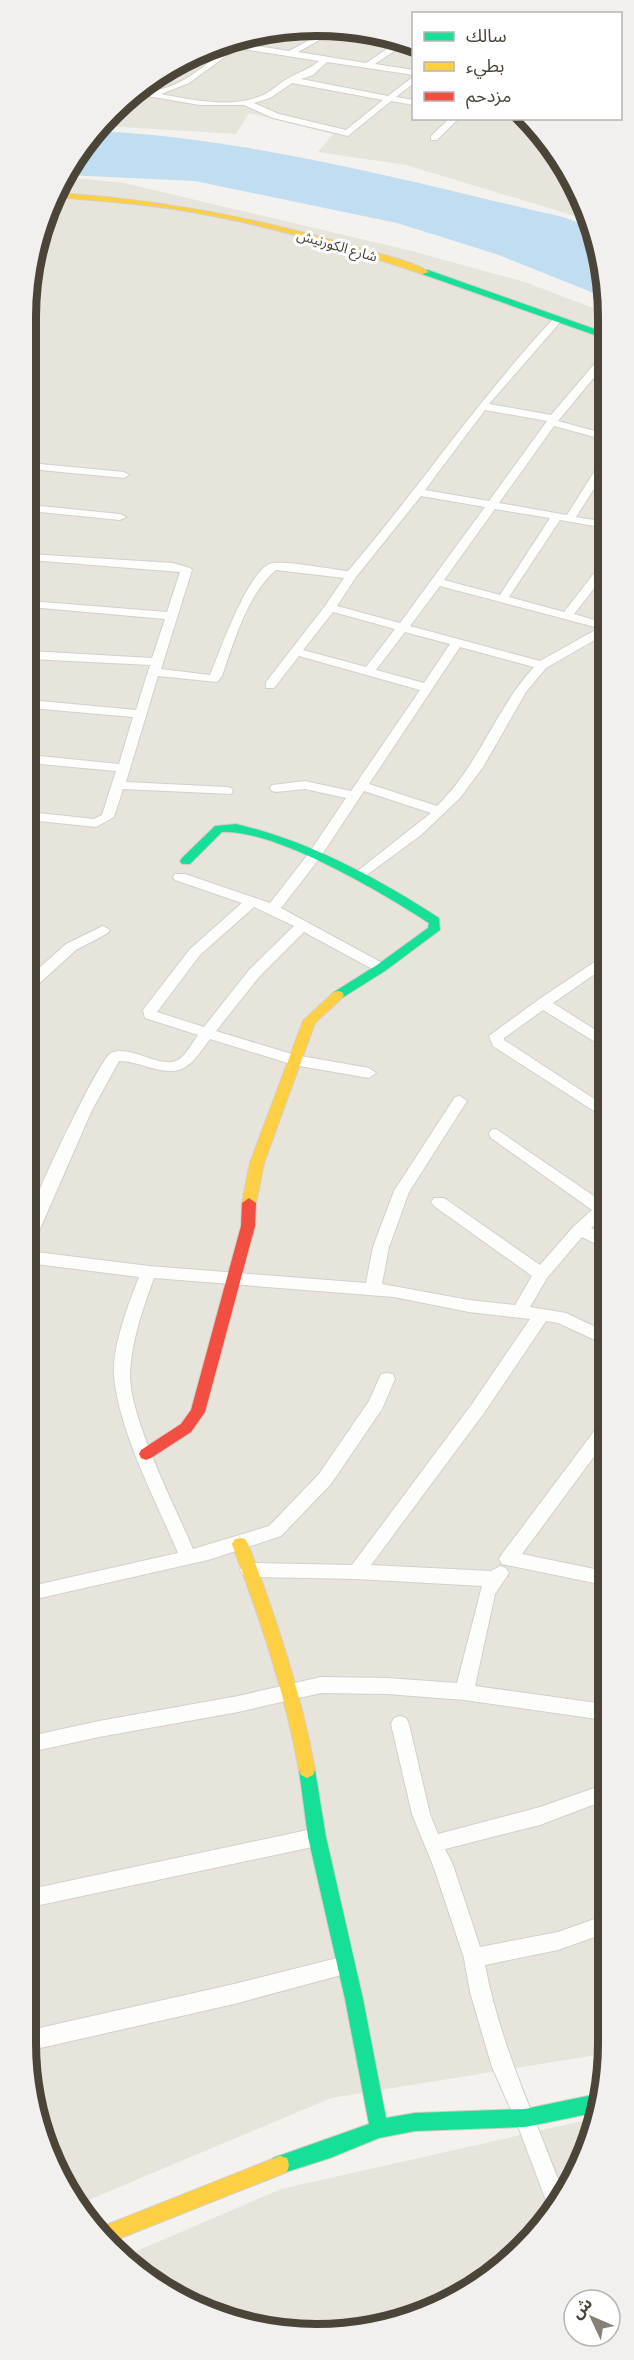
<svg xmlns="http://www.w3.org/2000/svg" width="634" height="2360" viewBox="0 0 634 2360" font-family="Karla,'Noto Sans Arabic',sans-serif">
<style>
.residential{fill:#e7e4dc}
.water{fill:#c0ddf1}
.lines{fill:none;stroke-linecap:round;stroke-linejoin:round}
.street-casing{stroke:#d2d0cb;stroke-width:2}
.fast-casing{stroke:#d3cfc5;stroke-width:2}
.slow-casing{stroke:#d3cfc5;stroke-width:2}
.jam-casing{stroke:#d3cfc5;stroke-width:2}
.street{fill:#fdfdfc;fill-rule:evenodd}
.fast{fill:#16e098;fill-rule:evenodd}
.slow{fill:#ffcf43;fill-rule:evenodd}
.jam{fill:#f24e42;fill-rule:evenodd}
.labels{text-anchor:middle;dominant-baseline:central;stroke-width:6;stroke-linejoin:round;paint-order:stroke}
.far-street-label{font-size:14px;fill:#4b4439;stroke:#fff}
.rim{fill:none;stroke:#4b4439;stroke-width:8}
</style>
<rect width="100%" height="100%" fill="#f4f2ee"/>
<g class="residential">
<polygon points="260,31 374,31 413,46 414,118 529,119 536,125 579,188 588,220 406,165 318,152 333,134 249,113 236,134 104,126 155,75"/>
<polygon points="65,177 124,183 408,250 525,282 606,313 603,2054 331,2098 79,2204 48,2154 26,2043 31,260"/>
<polygon points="596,2118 569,2189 494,2274 393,2324 298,2334 188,2305 125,2256 281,2189"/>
</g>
<path class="water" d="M98,131c158,8 312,51 465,86l27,10 16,52v19l-110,-44 -99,-31 -202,-42 -129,-6 8,-20z"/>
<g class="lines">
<g class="street-casing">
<g id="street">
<path d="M326,31h10l-38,21 68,11 33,-22 7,2 -31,21 39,6v5l-87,-13 -14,13 -12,4 87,17 26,-20v7l-18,14 18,3v5l-23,-4 -43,35 -75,-18 -29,-13h-44l-64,-11 4,-4c32,6 65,-24 88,-44h-3l8,-4 56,9zM237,48l82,13c-11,9 -20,11 -32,18 -9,5 -15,12 -24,16 -30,14 -71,5 -102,-1l28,-11zM292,83l91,17 -37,30 -67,-16 -25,-11 16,-5z"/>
<polygon points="450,118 459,118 437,140 431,140 431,136"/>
<polygon points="40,240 43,242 36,275 31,278 31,260"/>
<path d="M555,317l8,2 -74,85 62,11 51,-60 4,-1v9l-48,58 48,13v6l-52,-14 -55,77 68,12 34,-54 5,-3v12l-30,47 30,5v6l-46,-8 -51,77 55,15 38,-49 4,-1v11l-32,41 31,9v11l-59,34 -20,24 -43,75 -23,31 -39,37 -61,45 -7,-4 2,-3 76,-60 -67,-22 -45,68 -38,49 105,57 2,3 -2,3h-10l-72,-39 -45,45 -43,54 79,24 74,13 7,5 -7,5 -75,-13 -84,-26c-20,27 -26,39 -62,28 -10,-3 -19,-6 -29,-6l-27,49 -56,128 -3,4 -5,2c0,-8 -1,-16 0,-23 3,-18 71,-162 83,-168 21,-10 54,21 71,4 6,-6 11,-15 16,-22l-53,-17 -2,-8 47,-61 52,-46 -67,-23 -2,-3 2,-3h10l85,29 39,-50 37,-55 -41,-9 -29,3 -4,-1 -2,-3 2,-3 33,-4 46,10 69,-101 -121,-34 -25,32h-8v-6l59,-76 19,-28 -68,-8c-29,24 -42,72 -54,106l-5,6 -59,-6 -32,106 101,5 4,1 2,3 -2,3 -108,-5 -9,28 -18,10 -67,-7v-8l65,7 8,-4 14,-44 -87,-8 1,-8 89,9 14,-47 -103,-9v-8l106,10 14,-45 -120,-6v-8l122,7 13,-39 -135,-12v-6l137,11 13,-40 -150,-12v-6l143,9 17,5 2,2 -31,99 49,6c9,-21 39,-109 63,-112 16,-2 57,6 75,8 71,-83 132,-174 207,-254zM485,410l62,11 -58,80 -64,-11zM421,496l64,11 -85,116 -63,-17 19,-29zM495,509l55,9 -50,77 -56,-15zM440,586l159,42 -59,33 -130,-35zM333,612l62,17 -29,38 -63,-17zM405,632l45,12 -26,39 -48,-13zM460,647l74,20c-39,42 -54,97 -97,139l-68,-22zM254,907l40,19 -45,44 -45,57 -47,-15 43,-57z"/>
<polygon points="30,463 124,472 129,475 124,478 30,469"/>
<polygon points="30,505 120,514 126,517 120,520 30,511"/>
<polygon points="103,926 110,930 108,933 76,950 34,988 29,990 29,977 66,944"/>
<polygon points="605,955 605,967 553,1003 605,1036 605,1048 543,1010 504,1038 504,1040 605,1106 605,1118 493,1046 489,1036 538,1000"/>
<path d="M460,1096l7,5 -58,91 -20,55 -7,37 87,16 46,5 17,-29 -98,-70 -3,-4 3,-4h10l96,67 34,-39 18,-16 -101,-72 -2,-4 2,-4 5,-1 108,74v13l-13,12 13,7v13l-22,-11 -35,41 -17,29 36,6 38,18v13l-46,-21 -12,-2 -62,92 -113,152 120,6 9,-5 6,2 3,5 -14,21 -20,92 129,18v16l-140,-20 -77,-6 -66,-1 -83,19 -139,25 -73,16v-16l73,-16 139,-25 83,-19 66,1 70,5 25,-97 -125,-7 -108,-2 -6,-2 -3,-5 3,-5 6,-2 103,2 120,-161 58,-85 -61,-7 -75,-15 -240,-19c-11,30 -22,61 -24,94 -2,44 45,134 63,177l76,-23 50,-52 50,-73 12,-27 6,-1 6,1 2,5 -13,30 -51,75 -50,52 -73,24 -181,41v-14l151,-34c-22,-52 -60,-124 -64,-178 -2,-29 15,-72 25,-98l-111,-14v-12l121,15 217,17 7,-36 21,-56 61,-94z"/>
<polygon points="604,1424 604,1443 522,1554 604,1571 604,1585 502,1564 499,1559 502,1554 598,1426"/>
<path d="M400,1716l6,2 3,6 21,90 8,20 102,-27 63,-22v16l-63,24 -95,24 8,16 27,82 78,-15 45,-16v18l-45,16 -73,15c15,80 51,154 79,230l-14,16 -34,-90 -24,-54 -22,-75 -6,-34 -30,-90 -22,-54 -21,-90 3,-6z"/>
<polygon points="317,1828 324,1831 326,1837 324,1843 317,1846 26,1908 26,1890"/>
<polygon points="345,1956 352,1958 355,1965 352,1972 345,1974 234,2004 27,2051 26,2031 234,1984"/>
</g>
</g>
<g class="fast-casing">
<g id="fast">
<polygon points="422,270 428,270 606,333 606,339 422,274"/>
<path d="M236,824c73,17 141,54 203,94l1,12 -55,41 -43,27h-8l-2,-3 2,-3 43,-27 51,-37 1,-5c-46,-30 -154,-94 -207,-91l-32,32h-8l-2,-3 2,-3 33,-32z"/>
<polygon points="307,1762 313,1765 315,1770 326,1837 363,1999 386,2118 415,2113 525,2109 602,2093 603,2100 598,2112 525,2127 415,2131 379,2138 330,2158 280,2174 273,2172 271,2165 273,2158 369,2124 345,1999 308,1837 299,1770 301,1765"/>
</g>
</g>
<g class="slow-casing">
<g id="slow">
<path d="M59,193c105,7 205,26 306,57 18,5 50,12 64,22l-7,2c-79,-27 -160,-51 -242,-64 -41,-7 -82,-9 -123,-13z"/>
<polygon points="338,991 342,992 344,995 342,998 315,1023 264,1163 256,1203 249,1208 244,1207 242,1203 250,1163 303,1021 334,992"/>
<path d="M240,1538l5,1 3,5c28,74 53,148 67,226l-2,5 -6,3 -6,-3 -2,-5c-14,-78 -39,-152 -67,-226l3,-5z"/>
<polygon points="280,2156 287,2158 289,2165 287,2172 108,2243 94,2230"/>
</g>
</g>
<g class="jam-casing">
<polygon id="jam" points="249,1198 256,1203 255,1226 205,1412 191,1432 151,1458 146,1460 141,1458 139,1454 141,1450 181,1424 191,1410 241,1226 242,1203"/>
</g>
<use href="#street" class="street"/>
<use href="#fast" class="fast"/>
<use href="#slow" class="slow"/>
<use href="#jam" class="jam"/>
</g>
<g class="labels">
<g class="far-street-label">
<text transform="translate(337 246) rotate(16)">شارع الكورنيش</text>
</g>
</g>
<path d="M0 0H634V2360H0ZM317 36H317A281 281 0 0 1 598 317V2043A281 281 0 0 1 317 2324H317A281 281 0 0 1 36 2043V317A281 281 0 0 1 317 36Z" fill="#f1f0ef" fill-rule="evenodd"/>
<path class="rim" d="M317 36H317A281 281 0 0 1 598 317V2043A281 281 0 0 1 317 2324H317A281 281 0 0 1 36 2043V317A281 281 0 0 1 317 36Z"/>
<rect x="412" y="12" width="210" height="108" fill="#ffffff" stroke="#b7b4b0" stroke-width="1.5"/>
<rect x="424" y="32" width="30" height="9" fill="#16e098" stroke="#b7b4b0" stroke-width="1.5"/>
<text x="466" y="42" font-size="18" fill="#4b4439">سالك</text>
<rect x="424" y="62" width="30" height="9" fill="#ffcf43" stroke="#b7b4b0" stroke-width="1.5"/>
<text x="466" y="72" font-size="18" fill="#4b4439">بطيء</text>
<rect x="424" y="92" width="30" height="9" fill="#f24e42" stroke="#b7b4b0" stroke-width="1.5"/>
<text x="466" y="102" font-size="18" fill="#4b4439">مزدحم</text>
<g transform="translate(592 2318) rotate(314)"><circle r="28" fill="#ffffff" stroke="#b7b4b0" stroke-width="1.5"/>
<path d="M0-4.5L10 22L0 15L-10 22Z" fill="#868178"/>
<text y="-9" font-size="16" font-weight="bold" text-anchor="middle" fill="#4b4439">ش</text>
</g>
</svg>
